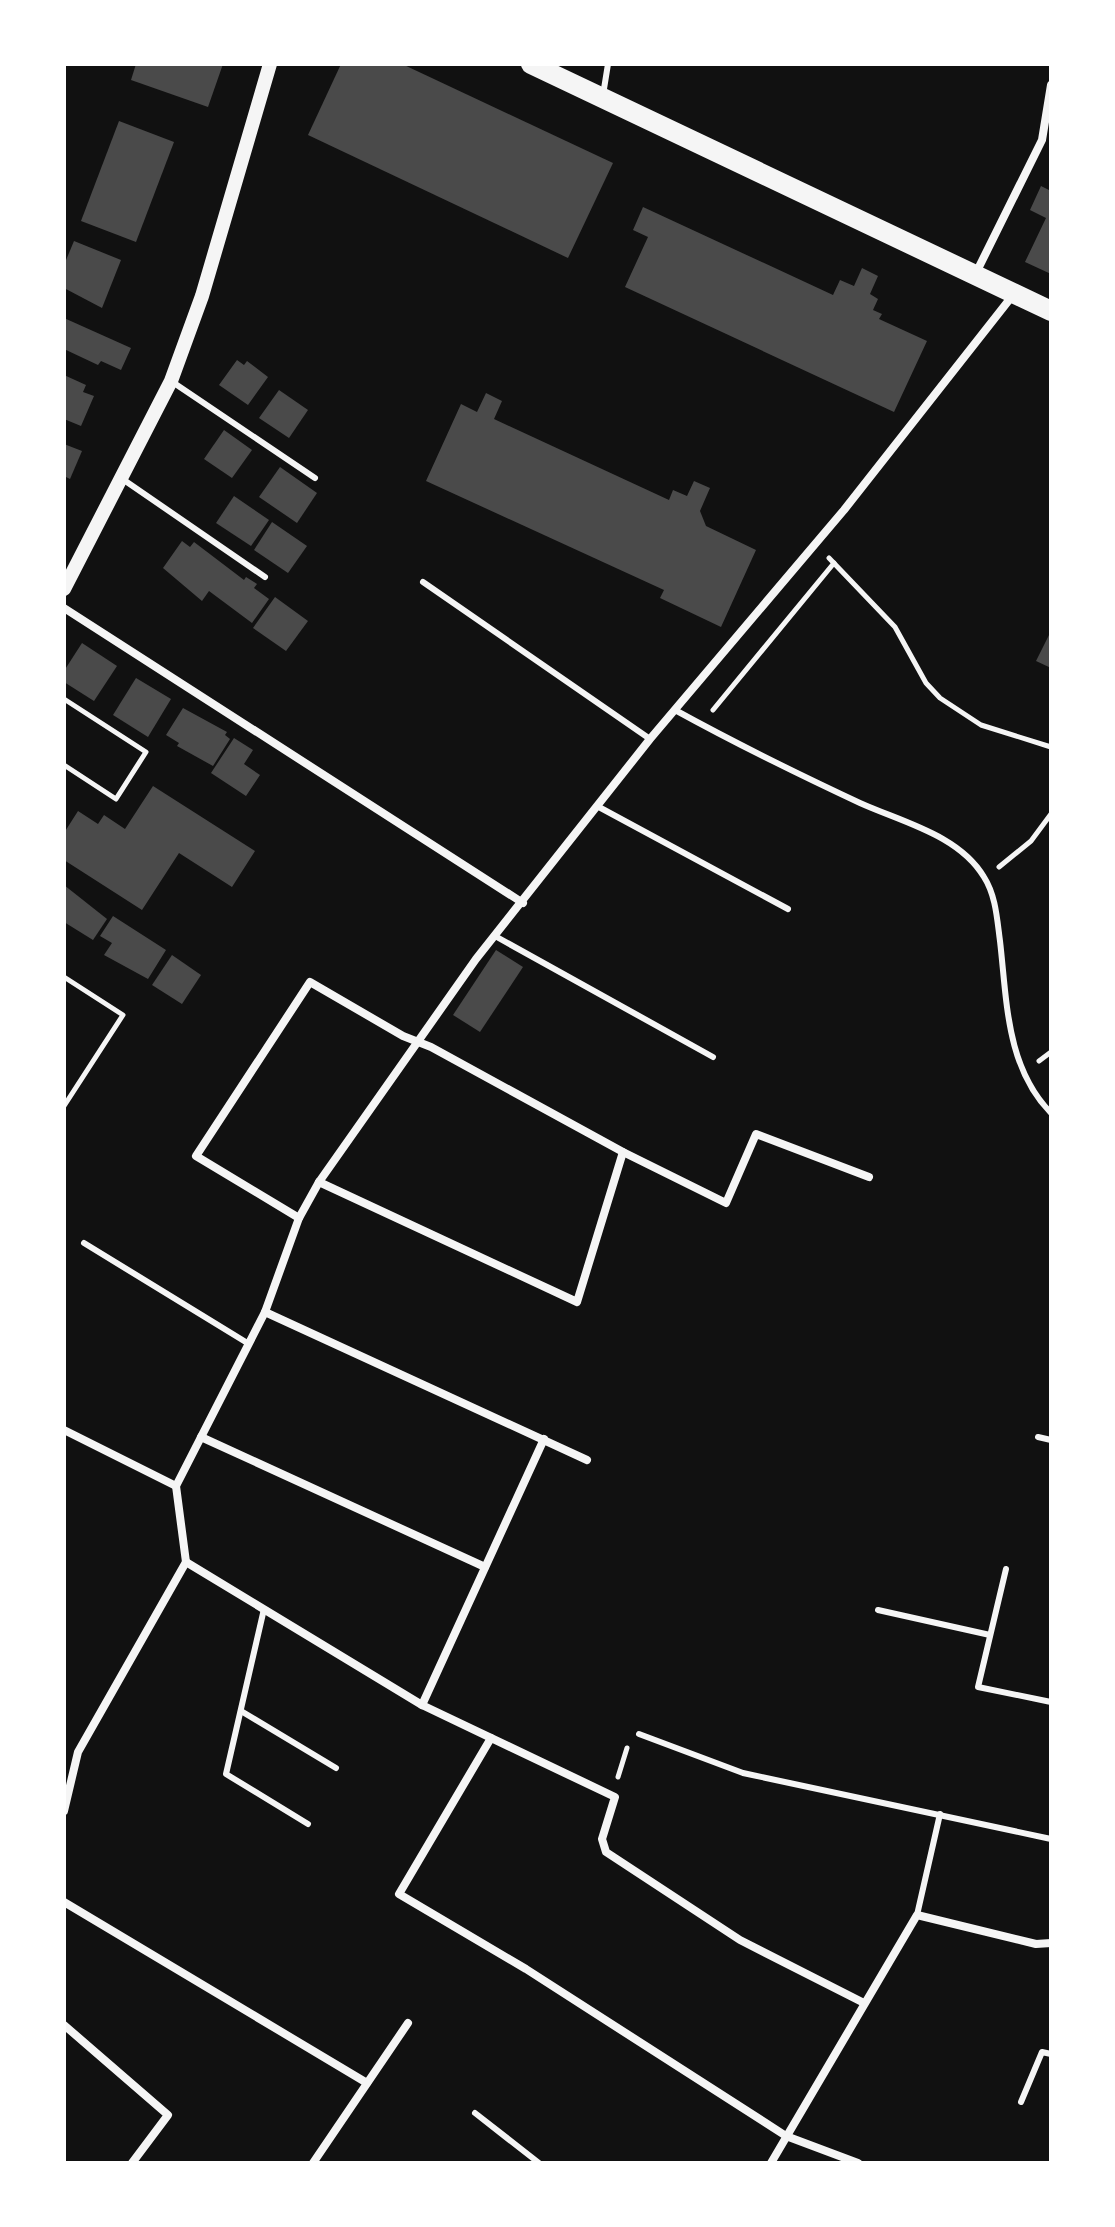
<svg xmlns="http://www.w3.org/2000/svg" width="1115" height="2227" viewBox="0 0 1115 2227" font-family="Lato,sans-serif">
<style>
.building{fill:#4a4a4a}
.lines{fill:none;stroke-linecap:round;stroke-linejoin:round}
.path{stroke:#f5f5f5;stroke-width:5}
.service{stroke:#f5f5f5;stroke-width:6}
.minor{stroke:#f5f5f5;stroke-width:8}
.tertiary{stroke:#f5f5f5;stroke-width:14}
.primary{stroke:#f5f5f5;stroke-width:20}
</style>
<rect width="100%" height="100%" fill="#111"/>
<g class="building">
<polygon points="136,64 223,64 208,107 131,80"/>
<polygon points="341,64 402,64 613,163 568,258 308,135"/>
<polygon points="119,121 174,142 136,242 81,221"/>
<polygon points="1041,186 1051,191 1051,274 1025,262 1046,218 1030,210"/>
<polygon points="643,207 833,295 840,280 854,286 862,268 878,276 870,294 878,299 873,310 882,314 879,319 927,341 894,412 625,287 648,237 633,230"/>
<polygon points="74,241 121,260 102,308 64,288 64,265"/>
<polygon points="64,318 131,348 121,370 101,361 98,365 64,349"/>
<polygon points="237,360 244,365 247,361 268,377 248,405 219,385"/>
<polygon points="64,375 86,385 83,392 94,396 81,426 64,419"/>
<polygon points="279,390 308,410 289,438 259,418"/>
<polygon points="486,393 502,401 494,419 669,500 673,490 687,496 694,481 710,488 700,511 706,526 756,550 721,627 660,598 664,590 426,481 461,404 477,412"/>
<polygon points="224,430 252,450 232,478 204,459"/>
<polygon points="64,444 82,451 70,479 64,476"/>
<polygon points="280,467 317,493 297,523 259,497"/>
<polygon points="234,496 269,520 251,546 216,523"/>
<polygon points="272,522 307,546 288,573 254,550"/>
<polygon points="182,541 190,547 194,542 244,580 246,577 257,584 254,588 269,599 252,623 209,591 202,601 163,568"/>
<polygon points="275,597 308,621 286,651 253,628"/>
<polygon points="1051,631 1051,668 1036,661"/>
<polygon points="82,643 117,666 94,701 64,682 64,671"/>
<polygon points="136,678 171,699 148,737 113,715"/>
<polygon points="183,708 227,732 225,735 230,739 213,766 177,746 179,743 166,735"/>
<polygon points="234,738 253,750 244,764 260,775 246,796 211,773"/>
<polygon points="153,786 255,851 232,887 179,853 142,910 64,860 64,833 78,811 98,824 104,815 125,829"/>
<polygon points="64,885 107,919 93,940 64,922"/>
<polygon points="113,916 166,950 148,979 104,955 112,943 100,936"/>
<polygon points="496,950 523,967 480,1032 453,1015"/>
<polygon points="172,955 201,975 182,1004 152,985"/>
</g>
<g class="lines">
<g class="path">
<polyline points="829,558 895,627 926,683 940,698 981,725 1051,747"/>
<polyline points="64,699 146,752 116,799 64,765"/>
<polyline points="713,710 834,563"/>
<polyline points="999,867 1031,841 1051,814"/>
<polyline points="64,977 123,1015 64,1106"/>
<polyline points="1039,1061 1051,1052"/>
<polyline points="618,1777 627,1748"/>
</g>
<g class="service">
<polyline points="603,95 608,64"/>
<polyline points="171,381 315,478"/>
<polyline points="121,478 265,577"/>
<polyline points="423,582 650,739"/>
<path d="M675,710c60,33 123,64 185,93 42,19 99,32 124,74 12,19 13,42 16,64 7,60 6,126 51,172"/>
<polyline points="597,806 788,909"/>
<polyline points="495,936 713,1057"/>
<polyline points="84,1243 249,1344"/>
<polyline points="1038,1437 1051,1440"/>
<polyline points="1006,1569 978,1687 1051,1702"/>
<polyline points="264,1609 226,1774 308,1824"/>
<polyline points="878,1610 990,1635"/>
<polyline points="241,1711 336,1768"/>
<polyline points="639,1734 743,1773 1051,1839"/>
<polyline points="917,1915 940,1814"/>
<polyline points="1021,2102 1042,2052 1051,2054"/>
<polyline points="475,2113 539,2163"/>
</g>
<g class="minor">
<polyline points="975,275 1042,140 1051,85"/>
<polyline points="64,608 523,903"/>
<polyline points="319,1182 577,1302 623,1152"/>
<polyline points="299,1218 196,1156 310,982 403,1036 431,1047 623,1152 726,1203 756,1134 869,1177"/>
<polyline points="265,1312 587,1460"/>
<polyline points="64,1430 176,1486"/>
<polyline points="201,1437 485,1567"/>
<polyline points="186,1562 422,1705 615,1797 602,1839 606,1852 740,1940 864,2003"/>
<polyline points="422,1705 544,1439"/>
<polyline points="491,1738 399,1894 526,1969 786,2136 858,2163"/>
<polyline points="64,1811 78,1752 186,1562 176,1486 265,1312 299,1218 319,1182 476,959 650,739 844,510 1013,295"/>
<polyline points="64,1902 367,2083"/>
<polyline points="64,2025 168,2115 132,2163"/>
<polyline points="313,2163 408,2023"/>
<polyline points="771,2163 917,1915 1036,1944 1051,1943"/>
</g>
<polyline class="tertiary" points="64,589 171,381 202,296 270,64"/>
<polyline class="primary" points="531,64 1051,311"/>
</g>
<rect width="1115" height="2227" fill="none" stroke="#ffffff" stroke-width="132"/>
</svg>
